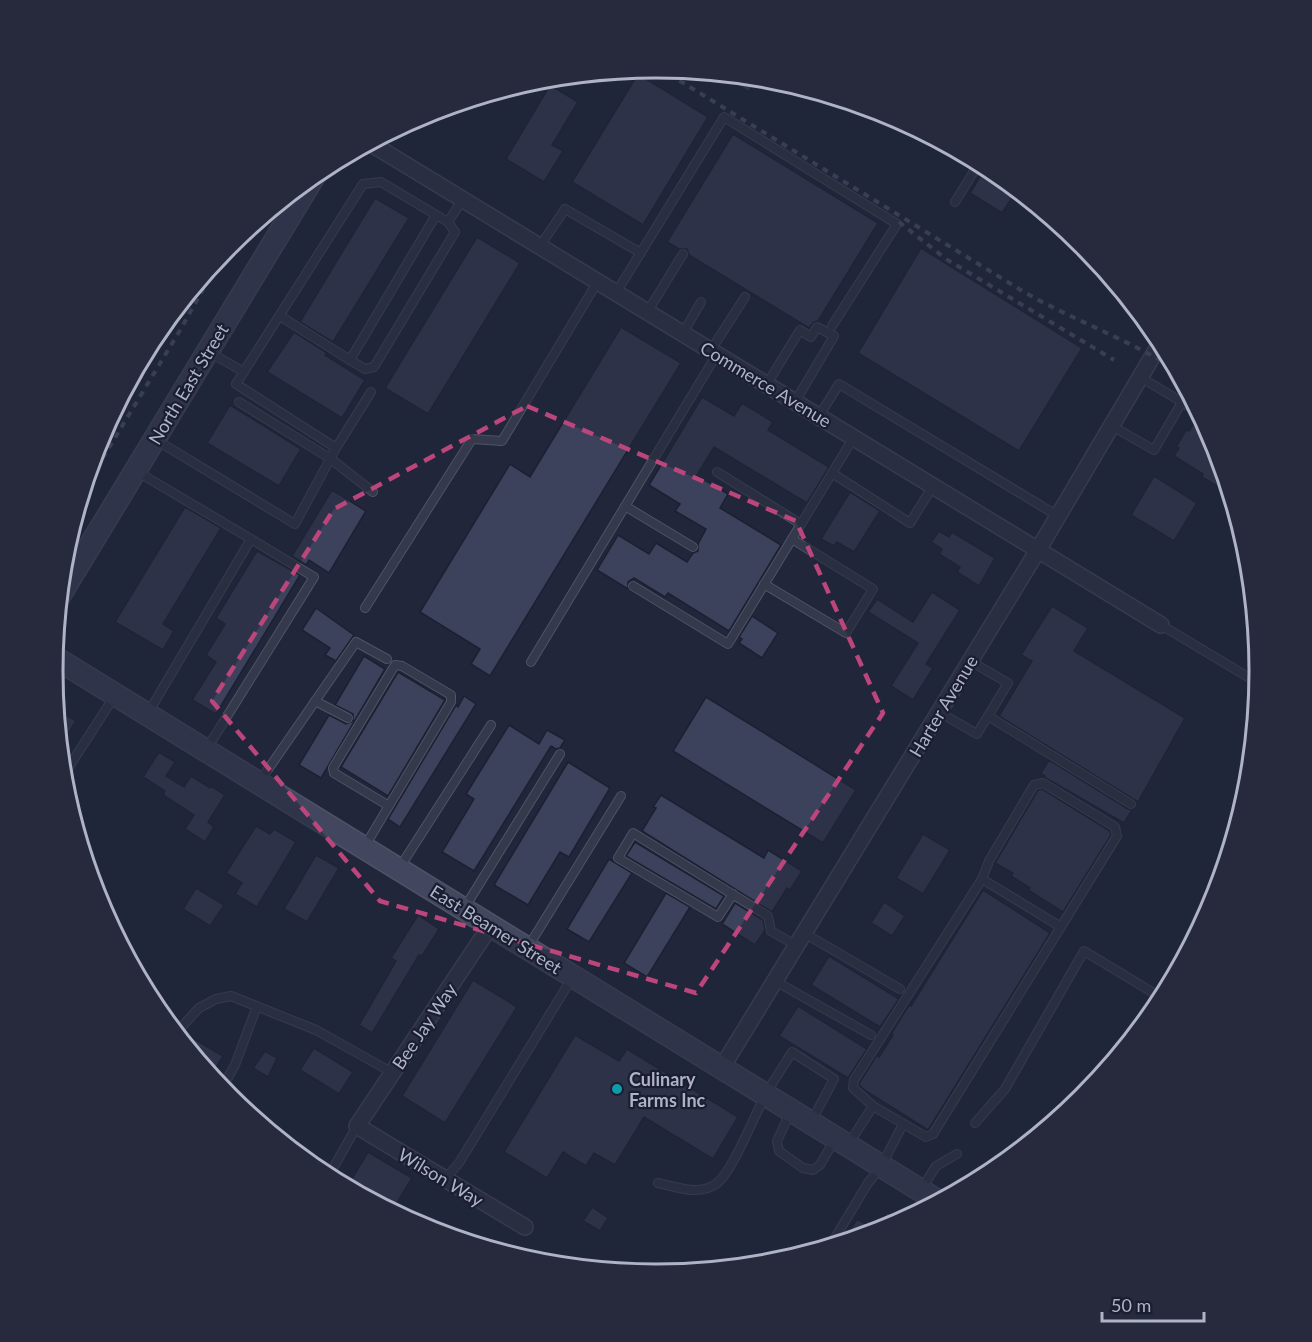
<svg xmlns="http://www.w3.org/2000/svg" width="1312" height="1342" viewBox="0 0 1312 1342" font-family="Lato,sans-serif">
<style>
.building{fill:#3c425b;stroke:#1c2032;stroke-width:1.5}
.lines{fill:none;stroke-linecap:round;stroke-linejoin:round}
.lane-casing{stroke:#4f5366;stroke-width:10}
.street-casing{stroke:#4f5366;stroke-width:18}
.secondary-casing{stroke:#4f5366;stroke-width:24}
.lane{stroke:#34394b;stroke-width:8}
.street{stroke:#34394b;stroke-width:15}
.secondary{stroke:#42465e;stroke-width:21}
.rail{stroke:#565b73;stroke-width:4;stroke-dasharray:6 6;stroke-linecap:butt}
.marked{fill:none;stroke:#bc467b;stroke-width:4.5;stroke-dasharray:12 8;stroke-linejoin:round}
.culture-dot{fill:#0f9aa8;stroke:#1a1e30;stroke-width:2}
.labels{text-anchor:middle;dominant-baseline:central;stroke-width:4.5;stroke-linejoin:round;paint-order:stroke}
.street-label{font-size:18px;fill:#afb3c7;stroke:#1a1e30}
.poi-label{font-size:18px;font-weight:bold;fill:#afb3c7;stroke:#1a1e30;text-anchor:start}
.rim{fill:none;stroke:#afb3c7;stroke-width:3}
</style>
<rect width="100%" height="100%" fill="#21263b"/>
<g class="building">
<polygon points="638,74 708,117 643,225 572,182"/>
<polygon points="718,74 758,78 749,92"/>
<polygon points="550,85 578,102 552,145 563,151 544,182 506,159"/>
<polygon points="733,134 878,223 818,321 814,322 809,328 689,255 687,249 679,249 667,242"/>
<polygon points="986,167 1017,190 1002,213 970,193"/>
<polygon points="375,198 409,218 333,342 300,322"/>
<polygon points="477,237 520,263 428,414 385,388"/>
<polygon points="921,248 1082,348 1019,451 858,353"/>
<polygon points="621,327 681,363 490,676 471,664 480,649 420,612 510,464 530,477"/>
<polygon points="294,332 327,353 325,355 365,380 342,418 267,372"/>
<polygon points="702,397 734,416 742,403 773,422 768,430 829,467 807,503 714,447 697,475 728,494 720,508 781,545 729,631 668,593 665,597 634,578 628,582 628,589 597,570 618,535 649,554 656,543 687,562 693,553 698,551 698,544 706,529 675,511 680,504 649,485"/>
<polygon points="230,405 301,449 279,486 207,443"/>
<polygon points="1194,423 1210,433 1214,440 1230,494 1202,477 1203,474 1174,456 1179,448 1176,447 1186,430 1189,431"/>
<polygon points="1154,476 1197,503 1174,541 1131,515"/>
<polygon points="332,490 366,511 329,573 309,560 306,565 292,556"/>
<polygon points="850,492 880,511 854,552 837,542 834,546 821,539"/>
<polygon points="185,507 221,528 163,624 174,631 163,650 115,622"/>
<polygon points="939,531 949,537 952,532 995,558 979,586 957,572 960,567 939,554 942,549 931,542"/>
<polygon points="257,551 300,575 216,714 192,700 216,662 206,655 225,624 216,618"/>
<polygon points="932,592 960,610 926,664 933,668 913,700 891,686 918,643 868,612 877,599 913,622"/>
<polygon points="1052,606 1088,628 1074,651 1185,718 1138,802 999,716 1032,661 1021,655"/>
<polygon points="316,608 354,635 336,661 325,655 330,648 302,630"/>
<polygon points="752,616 778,633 762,658 739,643 742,639 739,637"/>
<polygon points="364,656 385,669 321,778 299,765 329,715 346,724 353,721 353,714 335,705"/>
<polygon points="398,672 445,700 388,796 341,767"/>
<polygon points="464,696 476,704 400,827 388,819 456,705 458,707"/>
<polygon points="706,697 856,790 823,843 673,751"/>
<polygon points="56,709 76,721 60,747"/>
<polygon points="509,725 539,744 547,730 565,740 560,748 556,749 551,746 474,871 442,852 474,799 466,794"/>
<polygon points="159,752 175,762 166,776 184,787 191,776 210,788 211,786 225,795 208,822 214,827 205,842 185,829 194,815 163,795 165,791 143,777"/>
<polygon points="1049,760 1128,809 1132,810 1124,823 1044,777 1045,776 1041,773"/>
<polygon points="568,762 610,788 569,857 560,852 528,905 494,885"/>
<polygon points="1042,789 1110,831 1111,835 1063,912 1028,890 1030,888 1011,876 1013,873 995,863 1038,790"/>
<polygon points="661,795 764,858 768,850 802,871 790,890 787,888 772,912 642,831 656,808 653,807"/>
<polygon points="256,826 270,834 274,829 296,842 257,907 235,894 242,883 226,873"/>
<polygon points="923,834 950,850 923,894 896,878"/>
<polygon points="635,842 724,896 716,909 626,856"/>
<polygon points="316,855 339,868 307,922 284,909"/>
<polygon points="609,859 632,873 589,942 567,929"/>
<polygon points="196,888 224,905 210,926 183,909"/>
<polygon points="983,890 1050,933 928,1130 866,1091 859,1085 860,1082 877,1055 879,1057 893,1035 891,1034 909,1005 911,1006"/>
<polygon points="666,893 690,907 647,977 624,963"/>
<polygon points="884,902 905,916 892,936 871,923"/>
<polygon points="735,903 763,920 765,930 755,945 722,924"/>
<polygon points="418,915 439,929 422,956 419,955 372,1033 359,1025 396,961 391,958"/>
<polygon points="829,956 899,999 880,1027 811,985"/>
<polygon points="473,980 517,1007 445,1123 402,1096"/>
<polygon points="798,1006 867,1049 848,1078 779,1036"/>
<polygon points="184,1033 223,1056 211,1076 180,1038"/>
<polygon points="575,1035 619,1061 627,1049 738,1117 713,1159 644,1117 615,1165 594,1153 586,1166 563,1152 547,1178 504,1152"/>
<polygon points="314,1048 353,1072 339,1094 300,1070"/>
<polygon points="265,1051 277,1058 268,1077 253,1068"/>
<polygon points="368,1152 412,1178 392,1211 347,1187"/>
<polygon points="592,1207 608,1218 600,1231 583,1221"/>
<polygon points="887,1212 902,1220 887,1229 843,1242 857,1219 876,1230"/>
</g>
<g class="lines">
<g class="lane-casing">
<g id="lane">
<polyline points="955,202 979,163"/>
<polyline points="540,246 565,209 641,253"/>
<polyline points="616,293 724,117 897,224 832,326"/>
<polyline points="648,311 683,254"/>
<polyline points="280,316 350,360 436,215"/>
<polyline points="683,333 701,302"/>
<polyline points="711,350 745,297"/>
<polyline points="209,352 244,372"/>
<polyline points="350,360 365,369 374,367 455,232 448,222"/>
<polyline points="767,384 800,330 811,337 817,327 834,336 795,402"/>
<polyline points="371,392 336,448 236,384 363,184 381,182 448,222 463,199"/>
<polyline points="239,402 331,459 373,492"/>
<polyline points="1182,402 1199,413"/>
<polyline points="819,416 839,384 1058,516"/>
<polyline points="1112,426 1154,450 1182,402 1140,377"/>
<polyline points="156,440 295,524 336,448"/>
<polyline points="136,471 251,539 148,713"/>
<polyline points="717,472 801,524"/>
<polyline points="832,473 910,523 933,486"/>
<polyline points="625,506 693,547"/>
<polyline points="764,584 846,633 873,589 792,539"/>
<polyline points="633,586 728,644 854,437"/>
<polyline points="365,608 472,439 502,441 598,281"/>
<polyline points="1161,625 1258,683"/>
<polyline points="531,662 717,354"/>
<polyline points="315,701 348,718"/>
<polyline points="939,712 977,734 1008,683 970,661"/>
<polyline points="988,716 1131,804"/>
<polyline points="206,750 314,577 251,539"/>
<polyline points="63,776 114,697"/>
<polyline points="260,781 356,642 387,659"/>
<polyline points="365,846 451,702 451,695 402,666 395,665 333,768 334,773 389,806"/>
<polyline points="400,867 491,725"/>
<polyline points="982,879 1061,927"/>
<polyline points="733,894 718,917 618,858 633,833 768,916 771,931 797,946"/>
<polyline points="465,907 560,754"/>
<polyline points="804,933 900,989"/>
<polyline points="528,947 621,796"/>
<polyline points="775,981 871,1035"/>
<polyline points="176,1033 199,1008 216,999 231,996 316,1030 393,1073"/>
<polyline points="222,1088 235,1065 257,1006"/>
<polyline points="790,1113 777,1141 779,1151 803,1168 813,1170 820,1165 835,1139"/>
<polyline points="975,1123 1005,1089 1084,951 1162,998"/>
<polyline points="848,1145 873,1106 853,1088 854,1080 982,879 989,861 1034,785 1043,783 1115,827 1117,836 933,1134 926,1137 873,1106"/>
<polyline points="328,1177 357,1126"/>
<polyline points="445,1179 459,1163 572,978"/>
<path d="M658,1183c18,4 41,13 58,1 17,-13 38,-68 49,-88 8,-15 18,-29 27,-44l42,27 -23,43"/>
<polyline points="921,1190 936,1166 957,1154"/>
<polyline points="830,1246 868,1183 881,1167 903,1124"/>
</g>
</g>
<g class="street-casing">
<g id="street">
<polyline points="370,143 1161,625"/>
<polyline points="491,925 357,1126 525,1227"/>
<polyline points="721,1069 1038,550 1161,342"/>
</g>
</g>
<g class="secondary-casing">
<g id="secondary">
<polyline points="60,595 316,173"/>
<polyline points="54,657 938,1201"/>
</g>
</g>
<use href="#lane" class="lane"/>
<use href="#street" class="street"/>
<use href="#secondary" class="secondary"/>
<g class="rail">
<path d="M659,68l365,224c49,28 103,47 151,77"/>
<polyline points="899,222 946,259 1114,360"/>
<polyline points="96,452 145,369 177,308"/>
<polyline points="84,489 179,332 228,245"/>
</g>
</g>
<path d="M0 0H1312V1342H0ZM527,406l269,115 87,192 -187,280 -316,-92 -168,-200 122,-192z" fill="#21263b" fill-opacity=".55" fill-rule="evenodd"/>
<path class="marked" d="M527,406l269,115 87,192 -187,280 -316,-92 -168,-200 122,-192z"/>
<circle class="culture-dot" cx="617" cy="1089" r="6"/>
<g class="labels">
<g class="street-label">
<text transform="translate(188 384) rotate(-59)">North East Street</text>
<text transform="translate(766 384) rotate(31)">Commerce Avenue</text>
<text transform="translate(943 706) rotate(-59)">Harter Avenue</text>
<text transform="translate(496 929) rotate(32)">East Beamer Street</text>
<text transform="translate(424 1026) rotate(-56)">Bee Jay Way</text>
<text transform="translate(441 1177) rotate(31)">Wilson Way</text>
</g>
<g class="poi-label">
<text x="629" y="1079">Culinary<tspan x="629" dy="21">Farms Inc</tspan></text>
</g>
</g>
<path d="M0 0H1312V1342H0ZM63 671a593 593 0 1 1 1186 0a593 593 0 1 1-1186 0Z" fill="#262a3c" fill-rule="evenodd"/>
<path class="rim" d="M63 671a593 593 0 1 1 1186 0a593 593 0 1 1-1186 0Z"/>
<path d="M1102 1312v9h102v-9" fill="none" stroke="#afb3c7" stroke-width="3"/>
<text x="1111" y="1312" font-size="18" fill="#afb3c7" stroke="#1a1e30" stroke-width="4.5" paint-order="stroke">50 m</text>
</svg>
